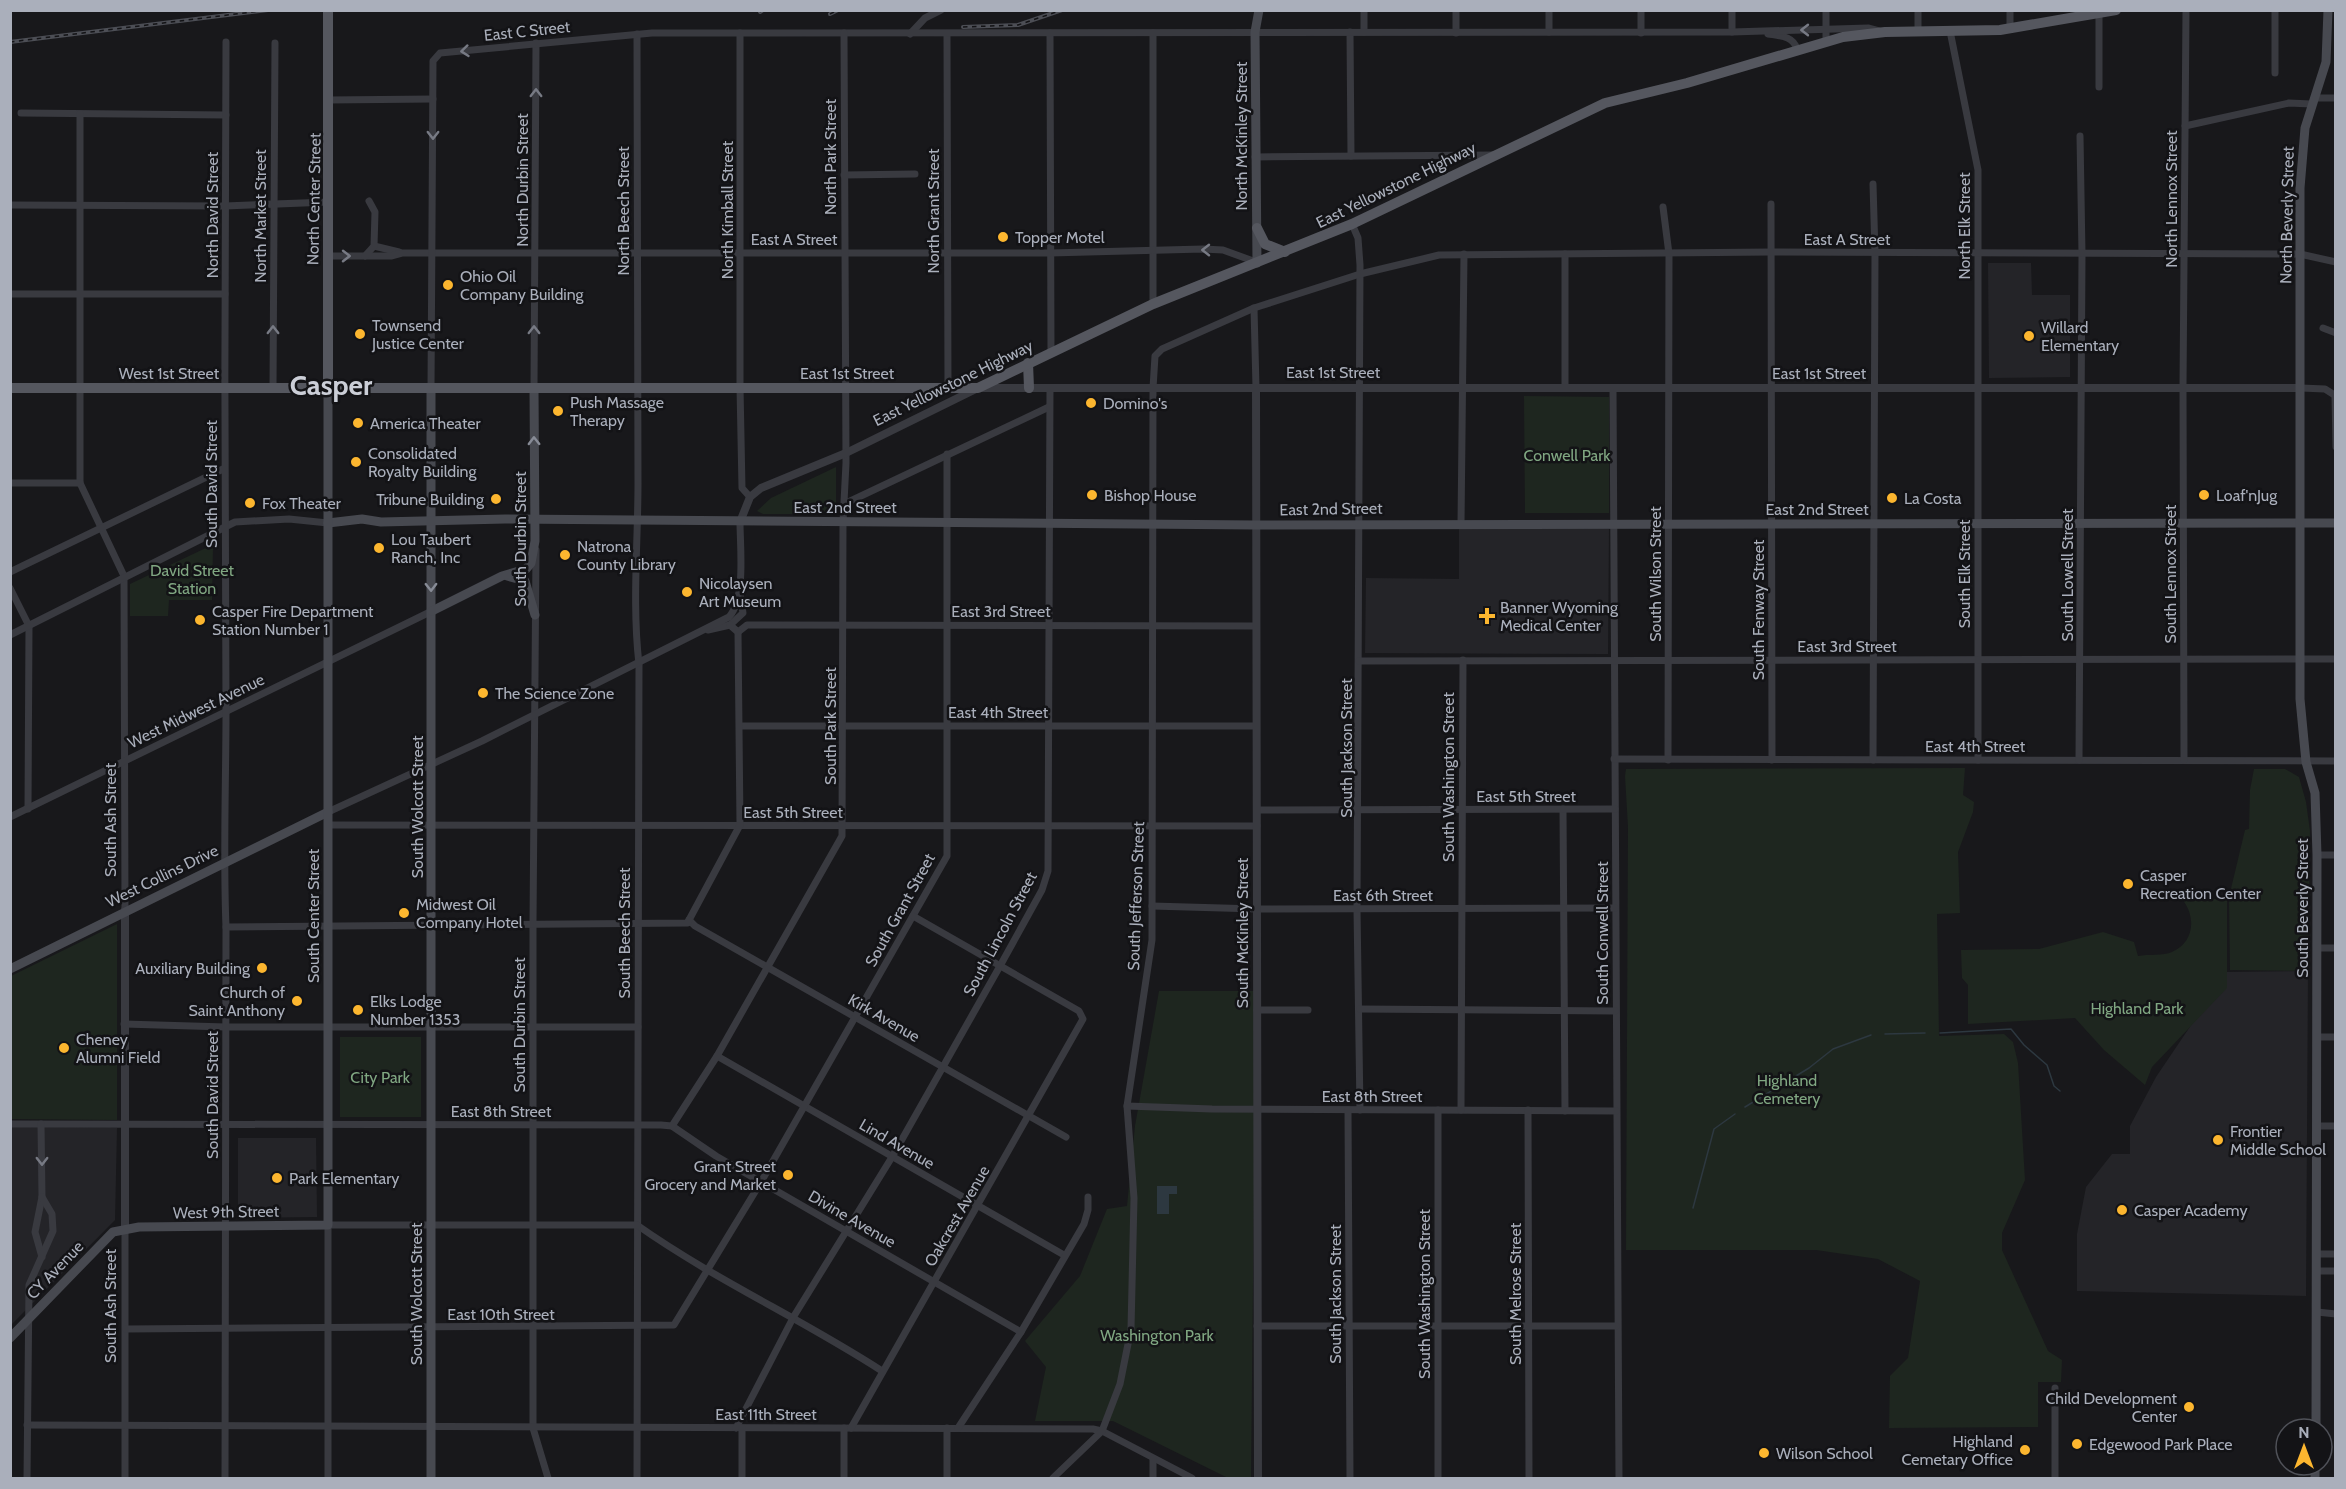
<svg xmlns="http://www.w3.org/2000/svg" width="2346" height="1489" viewBox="0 0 2346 1489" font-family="Cabin,sans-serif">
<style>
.built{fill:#242428}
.green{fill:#1e261f}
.water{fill:#2d3840}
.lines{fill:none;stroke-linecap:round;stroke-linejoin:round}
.stream{stroke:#2d3840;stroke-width:1.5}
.minor{stroke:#393a40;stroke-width:7}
.tertiary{stroke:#393a40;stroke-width:8}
.secondary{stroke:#474950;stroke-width:9}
.primary{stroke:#55575f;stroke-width:10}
.rail-casing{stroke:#4c4e55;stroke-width:4}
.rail{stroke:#131316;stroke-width:1.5;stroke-dasharray:4.5;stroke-linecap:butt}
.oneway{stroke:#777a84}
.oneway2{stroke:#878b96}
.poi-dot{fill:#fcb62f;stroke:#131316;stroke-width:2}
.labels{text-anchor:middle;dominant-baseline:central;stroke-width:5;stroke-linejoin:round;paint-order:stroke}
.street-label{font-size:16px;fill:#aaafbb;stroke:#131316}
.poi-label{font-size:16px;fill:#aaafbb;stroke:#131316;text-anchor:start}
.park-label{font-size:16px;fill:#80a782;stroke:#131316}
.town-label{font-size:28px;font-weight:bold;fill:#cbced7;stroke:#131316}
</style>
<rect width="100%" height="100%" fill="#18181b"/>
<g class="built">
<polygon points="1988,263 2031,263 2032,295 2070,295 2070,377 1989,378"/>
<polygon points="1459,529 1609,529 1608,654 1365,653 1366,578 1459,579"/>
<polygon points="2308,971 2306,1296 2077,1291 2077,1234 2086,1187 2112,1154 2130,1154 2130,1126 2156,1077 2227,972"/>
<polygon points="11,1127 117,1128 115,1220 11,1325"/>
<polygon points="238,1138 316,1138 317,1217 238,1218"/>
</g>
<g class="green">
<polygon points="1524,396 1609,397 1609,513 1525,513"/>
<polygon points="836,467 836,511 831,514 763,514 757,511 771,498"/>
<polygon points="210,546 213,547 212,600 169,600 168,616 130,616 130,584"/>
<polygon points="1965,768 1963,795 1974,802 1973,812 1958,852 1960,913 1937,914 1939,1036 2004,1034 2013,1042 2018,1063 2025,1180 2002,1233 2002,1250 2048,1351 2062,1360 2061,1382 2038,1382 2038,1427 1889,1428 1890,1376 1908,1358 1920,1281 1878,1259 1816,1250 1626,1250 1628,827 1625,776 1626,769"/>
<polygon points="2254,769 2285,769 2299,777 2306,802 2310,831 2308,971 2230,970 2229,897 2245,830 2249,829 2250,790"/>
<path d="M2182,899h45v89l-75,79 -7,18 -41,-35 -29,-32 -107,6v-39l-6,-7 -1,-28 78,-1 64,-17 31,10 4,14c11,-2 25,0 34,-4 23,-10 24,-36 10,-53z"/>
<polygon points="117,924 117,1120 11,1119 11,976"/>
<polygon points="1159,991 1256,991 1251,1478 1228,1478 1113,1421 1035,1421 1046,1367 1025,1341 1080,1276 1107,1209 1127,1206 1135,1126"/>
<rect x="340" y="1037" width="81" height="80"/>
</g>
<polygon class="water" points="1157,1186 1177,1186 1177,1194 1169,1194 1169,1214 1157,1214"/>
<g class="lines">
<g class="stream">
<polyline points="2335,625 2336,624"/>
<polyline points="1940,1033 2011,1029 2024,1045 2047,1065 2054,1086 2060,1091"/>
<polyline points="1885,1034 1925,1033"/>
<polyline points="1745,1107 1809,1068 1833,1049 1871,1035"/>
<polyline points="1693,1208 1714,1129 1735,1114"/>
</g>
<g class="minor">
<polyline points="1364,10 1364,32"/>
<polyline points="1456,10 1456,33"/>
<polyline points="1549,10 1549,32"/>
<polyline points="1732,10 1732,32"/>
<polyline points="1826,10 1826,41"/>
<polyline points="2010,10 2010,29"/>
<polyline points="2275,10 2275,73"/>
<polyline points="2099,12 2099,87"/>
<polyline points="1918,31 1918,10"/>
<polyline points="1950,31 1978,170 1978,760"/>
<polyline points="1350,32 1351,156"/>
<polyline points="740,33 740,387 742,488 750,497"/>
<polyline points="1050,33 1051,351"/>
<polyline points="1153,33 1153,304"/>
<polyline points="1641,33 1641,10"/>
<path d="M637,34c0,149 0,299 1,449 0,61 -6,121 1,181l-2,814"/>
<polyline points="910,34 925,18 941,10"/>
<path d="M1768,34c13,2 25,2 29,15"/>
<polyline points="947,35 948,388"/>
<polyline points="2315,98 2336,98"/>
<polyline points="328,100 433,99"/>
<polyline points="21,113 226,115"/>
<polyline points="80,114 80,483 124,576 125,910"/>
<polyline points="2185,126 2289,103 2311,104"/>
<polyline points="1255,157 1493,155"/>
<polyline points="844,175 915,174"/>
<polyline points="1771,204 1772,760"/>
<polyline points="10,205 225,206 328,202"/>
<polyline points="1663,207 1669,254 1668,760"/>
<polyline points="1352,224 1358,238 1360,265 1357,909 1360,1110"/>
<polyline points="374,246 399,252"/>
<polyline points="328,256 391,256 402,253 1050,253 1203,249 1223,250 1256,262"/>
<polyline points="365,256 374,246 375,212 369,201"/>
<polyline points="10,294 225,294"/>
<polyline points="1254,308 1256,388"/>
<polyline points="2323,328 2336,333"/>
<polyline points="534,388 536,43"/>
<polyline points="1565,388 1565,254"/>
<polyline points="1613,388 1619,1478"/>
<polyline points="2301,388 2325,389 2336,396"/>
<polyline points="273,389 275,43"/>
<polyline points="431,389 433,61 440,53 652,33 1732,32 1868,28 1879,31"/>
<polyline points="2335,396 2336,447"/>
<polyline points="10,483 80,483"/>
<polyline points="844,504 1049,407"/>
<polyline points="1461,524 1464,254"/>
<polyline points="536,550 533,924 533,1428 548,1478"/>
<polyline points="10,572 223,469"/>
<polyline points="10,588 29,626 28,809"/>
<polyline points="708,630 730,625 743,613 740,593"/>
<polyline points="738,632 747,625 1255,626"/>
<polyline points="10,635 235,522 289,519 328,523"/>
<polyline points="1359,661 2336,659"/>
<polyline points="740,726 1256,726"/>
<polyline points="1614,759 2336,761"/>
<polyline points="1873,760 1875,253 1873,184"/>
<polyline points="2079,760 2082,254 2080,136"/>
<polyline points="2184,760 2183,387 2186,10"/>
<polyline points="1563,809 1565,1111"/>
<polyline points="1257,810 1615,809"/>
<path d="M328,812l154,-71 247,-124c17,-19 11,-70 11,-95"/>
<polyline points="10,817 432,611"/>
<polyline points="328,825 1257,826"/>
<polyline points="2317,855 2336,855"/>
<polyline points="1152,906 1257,909 1615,908"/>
<polyline points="689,920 695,926 1066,1137"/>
<polyline points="689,920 740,825 738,632 730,625"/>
<polyline points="226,927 688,923 689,920"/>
<polyline points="2317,948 2336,948"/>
<polyline points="1360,1009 1615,1011"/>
<polyline points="1257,1010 1308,1010"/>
<polyline points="124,1024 226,1027 638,1027"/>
<polyline points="2317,1037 2336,1037"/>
<polyline points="717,1056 1064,1255"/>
<polyline points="1127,1106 1212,1109 1616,1111"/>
<polyline points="1348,1110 1350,1478"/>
<polyline points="1438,1110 1438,1478"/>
<polyline points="1461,1110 1463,660"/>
<polyline points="1528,1110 1529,1478"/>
<polyline points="10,1124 661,1125 672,1126 716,1156 1021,1332"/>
<polyline points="41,1124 42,1197 35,1232 42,1257"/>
<polyline points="672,1126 717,1056 842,836 843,522 846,463 844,33"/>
<polyline points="2317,1126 2336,1126"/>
<path d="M637,1225c78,55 165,94 245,146"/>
<polyline points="125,1228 125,1478"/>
<polyline points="2316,1254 2336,1254"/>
<polyline points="2316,1271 2336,1271"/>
<polyline points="2317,1312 2336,1314"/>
<polyline points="1257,1326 1616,1326"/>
<polyline points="126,1329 674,1325 761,1182 947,856 947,454"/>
<polyline points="27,1425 1093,1429 1102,1431 1192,1478"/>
<polyline points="736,1428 794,1316 892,1157 1000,966 1042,890 1048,871 1050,388"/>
<polyline points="844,1428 844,1478"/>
<polyline points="851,1428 1083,1019 1079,1011 913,916"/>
<polyline points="958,1428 1021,1332 1084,1224 1088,1210 1088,1197"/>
<polyline points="1153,1459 1153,1478"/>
<polyline points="27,1478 29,1285 53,1231 52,1214 42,1197"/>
<path d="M225,1478l1,-551c-3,-72 0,-145 0,-217 -2,-223 -1,-445 0,-668"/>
<polyline points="328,1478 328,1225 637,1225"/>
<polyline points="742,1478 742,1428"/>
<polyline points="947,1478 947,1428"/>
<polyline points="1053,1478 1102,1431 1120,1384 1131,1329 1134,1198 1127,1106 1152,940 1153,388 1155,356 1162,349 1254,308 1360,274 1439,255 1771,252 2300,254 2336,262"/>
<polyline points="2055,1478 2055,1388"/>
</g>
<g class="tertiary">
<polyline points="1256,388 1258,1478"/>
<polyline points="740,522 750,497 761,488 846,453 978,388 2301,388"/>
<polyline points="125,1228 125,910"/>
</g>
<g class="secondary">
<polyline points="1257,263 1255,32 1259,10"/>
<polyline points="431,389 431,1478"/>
<polyline points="328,523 362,519 381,522 505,519 1256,525 2336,523"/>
<polyline points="507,576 525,581 535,615"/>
<polyline points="432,611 502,576 526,569 531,563 535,541 534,388"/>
<polyline points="10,969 328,812"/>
<polyline points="10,1338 113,1232 139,1227 328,1225 328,389"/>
<polyline points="2316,1429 2317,855 2315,793 2306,762 2300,699 2300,188 2305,128 2326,62 2328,10"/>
<polyline points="2315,1478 2315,1465"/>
</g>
<g class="primary">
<polyline points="1257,228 1265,244 1285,252"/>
<polyline points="1028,363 1029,388"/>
<polyline points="10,388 978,388 1153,304 1352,224 1605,103 1687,83 1843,37 1885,32 2000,30 2116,10"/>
<polyline points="328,389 328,10"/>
</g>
<g class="rail-casing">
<g id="rail">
<polyline points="760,12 763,10"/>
<polyline points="830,14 838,10"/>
<polyline points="963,27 1018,25 1062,10"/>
<polyline points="10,42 268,10"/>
</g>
</g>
<use href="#rail" class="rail"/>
</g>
<defs><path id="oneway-chevron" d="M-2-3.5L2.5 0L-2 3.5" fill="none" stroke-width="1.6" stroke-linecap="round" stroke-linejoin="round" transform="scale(1.5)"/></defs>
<g class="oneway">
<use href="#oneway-chevron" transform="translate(1805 30) rotate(180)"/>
<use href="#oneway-chevron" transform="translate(465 51) rotate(174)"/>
<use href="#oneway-chevron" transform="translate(536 93) rotate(-90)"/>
<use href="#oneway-chevron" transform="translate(433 135) rotate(90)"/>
<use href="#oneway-chevron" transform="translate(1206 250) rotate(-180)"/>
<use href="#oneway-chevron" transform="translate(346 256)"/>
<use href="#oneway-chevron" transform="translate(273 330) rotate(-90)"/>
<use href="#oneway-chevron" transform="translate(534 330) rotate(-90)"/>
<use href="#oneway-chevron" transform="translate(42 1161) rotate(90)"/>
</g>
<g class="oneway2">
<use href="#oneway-chevron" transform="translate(534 441) rotate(-91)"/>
<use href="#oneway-chevron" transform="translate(431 587) rotate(89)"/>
</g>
<g class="poi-dot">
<circle cx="1003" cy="237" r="6"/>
<circle cx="448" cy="285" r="6"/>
<circle cx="360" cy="334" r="6"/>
<circle cx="2029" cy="336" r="6"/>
<circle cx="1091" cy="403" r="6"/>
<circle cx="558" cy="411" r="6"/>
<circle cx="358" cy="423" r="6"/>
<circle cx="356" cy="462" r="6"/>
<circle cx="1092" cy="495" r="6"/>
<circle cx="2204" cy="495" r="6"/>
<circle cx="1892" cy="498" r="6"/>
<circle cx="496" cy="499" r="6"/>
<circle cx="250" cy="503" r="6"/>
<circle cx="379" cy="548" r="6"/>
<circle cx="565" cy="555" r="6"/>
<circle cx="687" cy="592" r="6"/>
<path d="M1484 607h6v6h6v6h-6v6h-6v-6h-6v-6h6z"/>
<circle cx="200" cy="620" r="6"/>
<circle cx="483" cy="693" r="6"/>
<circle cx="2128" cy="884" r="6"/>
<circle cx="404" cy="913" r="6"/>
<circle cx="262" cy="968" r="6"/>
<circle cx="297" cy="1001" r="6"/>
<circle cx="358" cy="1010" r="6"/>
<circle cx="64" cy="1048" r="6"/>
<circle cx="2218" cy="1140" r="6"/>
<circle cx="788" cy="1175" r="6"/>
<circle cx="277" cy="1178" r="6"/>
<circle cx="2122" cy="1210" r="6"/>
<circle cx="2189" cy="1407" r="6"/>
<circle cx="2077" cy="1444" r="6"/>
<circle cx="2025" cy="1450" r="6"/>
<circle cx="1764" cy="1453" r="6"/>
</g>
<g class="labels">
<g class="street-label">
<text transform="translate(527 31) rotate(-6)">East C Street</text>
<text transform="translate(1241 136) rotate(-90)">North McKinley Street</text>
<text transform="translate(830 157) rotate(-90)">North Park Street</text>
<text transform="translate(522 180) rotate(-90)">North Durbin Street</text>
<text transform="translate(1396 185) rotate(-26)">East Yellowstone Highway</text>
<text transform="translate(314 199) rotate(-89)">North Center Street</text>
<text transform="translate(2171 199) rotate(-90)">North Lennox Street</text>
<text transform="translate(727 210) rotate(-90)">North Kimball Street</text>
<text transform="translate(623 211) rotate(-90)">North Beech Street</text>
<text transform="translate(933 211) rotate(-90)">North Grant Street</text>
<text transform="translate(212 215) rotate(-90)">North David Street</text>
<text transform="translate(2287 215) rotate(-89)">North Beverly Street</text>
<text transform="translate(260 216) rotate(-90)">North Market Street</text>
<text transform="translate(1964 226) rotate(-90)">North Elk Street</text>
<text x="794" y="239">East A Street</text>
<text x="1847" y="239">East A Street</text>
<text x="1333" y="372">East 1st Street</text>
<text x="169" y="373">West 1st Street</text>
<text x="847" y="373">East 1st Street</text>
<text x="1819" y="373">East 1st Street</text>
<text transform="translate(953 383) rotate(-26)">East Yellowstone Highway</text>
<text transform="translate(211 484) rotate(-90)">South David Street</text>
<text x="845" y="507">East 2nd Street</text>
<text transform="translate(1331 509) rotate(-1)">East 2nd Street</text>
<text x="1817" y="509">East 2nd Street</text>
<text transform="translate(520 539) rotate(-90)">South Durbin Street</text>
<text transform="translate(1655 574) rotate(-90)">South Wilson Street</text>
<text transform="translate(1964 574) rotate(-90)">South Elk Street</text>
<text transform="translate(2170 574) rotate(-90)">South Lennox Street</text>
<text transform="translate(2067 575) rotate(-90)">South Lowell Street</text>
<text transform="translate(1758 610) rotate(-90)">South Fenway Street</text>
<text x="1001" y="611">East 3rd Street</text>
<text x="1847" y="646">East 3rd Street</text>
<text transform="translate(196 711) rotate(-26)">West Midwest Avenue</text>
<text x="998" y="712">East 4th Street</text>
<text transform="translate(830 726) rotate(-90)">South Park Street</text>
<text x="1975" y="746">East 4th Street</text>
<text transform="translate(1346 748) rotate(-90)">South Jackson Street</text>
<text transform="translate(1448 777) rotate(-90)">South Washington Street</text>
<text x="1526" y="796">East 5th Street</text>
<text transform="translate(417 807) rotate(-90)">South Wolcott Street</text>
<text x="793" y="812">East 5th Street</text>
<text transform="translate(110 820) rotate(-90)">South Ash Street</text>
<text transform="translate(162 876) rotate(-26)">West Collins Drive</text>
<text x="1383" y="895">East 6th Street</text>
<text transform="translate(1136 896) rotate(-88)">South Jefferson Street</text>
<text transform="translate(2302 908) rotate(-90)">South Beverly Street</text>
<text transform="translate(900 910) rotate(-61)">South Grant Street</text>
<text transform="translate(313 916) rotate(-90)">South Center Street</text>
<text transform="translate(624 933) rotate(-90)">South Beech Street</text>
<text transform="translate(1242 933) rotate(-90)">South McKinley Street</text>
<text transform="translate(1602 933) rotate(-90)">South Conwell Street</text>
<text transform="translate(1000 934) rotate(-62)">South Lincoln Street</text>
<text transform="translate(884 1018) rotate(30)">Kirk Avenue</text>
<text transform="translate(519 1025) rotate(-90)">South Durbin Street</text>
<text transform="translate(212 1095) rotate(-90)">South David Street</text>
<text x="1372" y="1096">East 8th Street</text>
<text x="501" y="1111">East 8th Street</text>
<text transform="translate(897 1144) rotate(30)">Lind Avenue</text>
<text transform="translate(226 1212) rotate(-1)">West 9th Street</text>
<text transform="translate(957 1216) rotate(-60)">Oakcrest Avenue</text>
<text transform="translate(852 1219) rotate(30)">Divine Avenue</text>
<text transform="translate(55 1270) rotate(-46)">CY Avenue</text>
<text transform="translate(416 1294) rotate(-90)">South Wolcott Street</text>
<text transform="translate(1335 1294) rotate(-90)">South Jackson Street</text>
<text transform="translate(1424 1294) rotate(-90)">South Washington Street</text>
<text transform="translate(1515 1294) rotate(-90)">South Melrose Street</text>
<text transform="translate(110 1306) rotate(-90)">South Ash Street</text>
<text x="501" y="1314">East 10th Street</text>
<text x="766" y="1414">East 11th Street</text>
</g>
<g class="poi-label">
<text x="1015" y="237">Topper Motel</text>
<text x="460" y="276">Ohio Oil<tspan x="460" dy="18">Company Building</tspan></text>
<text x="372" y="325">Townsend<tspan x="372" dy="18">Justice Center</tspan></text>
<text x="2041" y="327">Willard<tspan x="2041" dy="18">Elementary</tspan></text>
<text x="570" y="402">Push Massage<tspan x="570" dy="18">Therapy</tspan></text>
<text x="1103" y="403">Domino's</text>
<text x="370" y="423">America Theater</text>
<text x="368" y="453">Consolidated<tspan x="368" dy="18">Royalty Building</tspan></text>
<text x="1104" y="495">Bishop House</text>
<text x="2216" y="495">Loaf'nJug</text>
<text x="1904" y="498">La Costa</text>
<text x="484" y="499" text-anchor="end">Tribune Building</text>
<text x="262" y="503">Fox Theater</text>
<text x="391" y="539">Lou Taubert<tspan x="391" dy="18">Ranch, Inc</tspan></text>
<text x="577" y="546">Natrona<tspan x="577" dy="18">County Library</tspan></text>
<text x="699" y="583">Nicolaysen<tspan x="699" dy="18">Art Museum</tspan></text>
<text x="1500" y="607">Banner Wyoming<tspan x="1500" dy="18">Medical Center</tspan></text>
<text x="212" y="611">Casper Fire Department<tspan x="212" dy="18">Station Number 1</tspan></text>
<text x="495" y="693">The Science Zone</text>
<text x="2140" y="875">Casper<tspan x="2140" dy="18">Recreation Center</tspan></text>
<text x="416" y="904">Midwest Oil<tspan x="416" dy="18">Company Hotel</tspan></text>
<text x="250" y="968" text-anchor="end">Auxiliary Building</text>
<text x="285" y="992" text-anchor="end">Church of<tspan x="285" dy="18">Saint Anthony</tspan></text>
<text x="370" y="1001">Elks Lodge<tspan x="370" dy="18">Number 1353</tspan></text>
<text x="76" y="1039">Cheney<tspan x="76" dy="18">Alumni Field</tspan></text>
<text x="2230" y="1131">Frontier<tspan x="2230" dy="18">Middle School</tspan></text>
<text x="776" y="1166" text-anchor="end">Grant Street<tspan x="776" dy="18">Grocery and Market</tspan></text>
<text x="289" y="1178">Park Elementary</text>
<text x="2134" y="1210">Casper Academy</text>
<text x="2177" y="1398" text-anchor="end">Child Development<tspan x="2177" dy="18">Center</tspan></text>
<text x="2013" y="1441" text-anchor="end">Highland<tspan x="2013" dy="18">Cemetary Office</tspan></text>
<text x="2089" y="1444">Edgewood Park Place</text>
<text x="1776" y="1453">Wilson School</text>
</g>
<g class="park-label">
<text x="1567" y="455">Conwell Park</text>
<text x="192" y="570">David Street<tspan x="192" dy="18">Station</tspan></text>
<text x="2137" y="1008">Highland Park</text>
<text x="380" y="1077">City Park</text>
<text x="1787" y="1080">Highland<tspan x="1787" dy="18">Cemetery</tspan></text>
<text x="1157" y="1335">Washington Park</text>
</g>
<g class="town-label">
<text x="331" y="385">Casper</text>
</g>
</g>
<rect width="2346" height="1489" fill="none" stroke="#aaafbb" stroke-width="24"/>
<g transform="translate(2304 1447)"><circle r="28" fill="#131316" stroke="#4f5158" stroke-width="1.5"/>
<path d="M0-4.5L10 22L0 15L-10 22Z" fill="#fcb62f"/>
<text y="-9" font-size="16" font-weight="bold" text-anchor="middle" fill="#aaafbb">N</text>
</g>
</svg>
